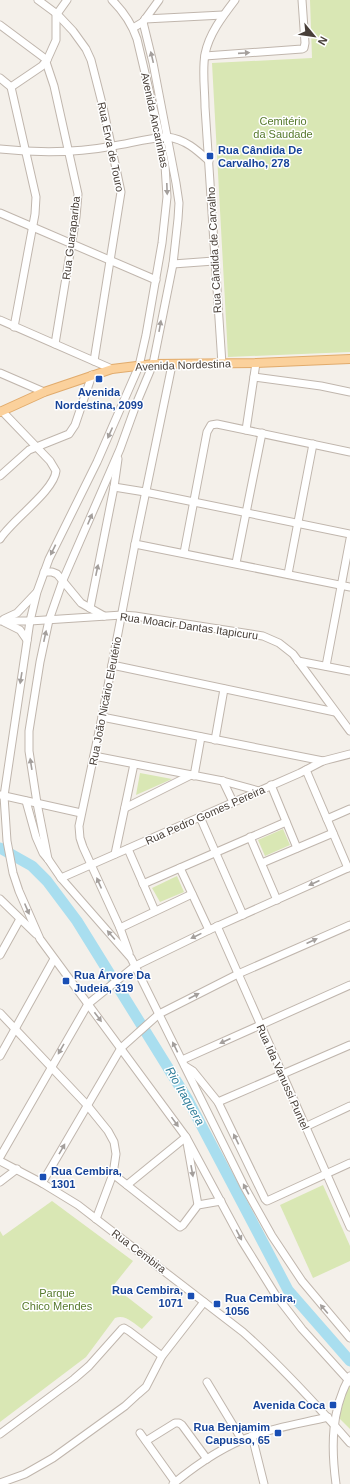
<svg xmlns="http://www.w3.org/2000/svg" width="350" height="1484" viewBox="0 0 350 1484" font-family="Arial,sans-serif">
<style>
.green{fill:#d9e7b4}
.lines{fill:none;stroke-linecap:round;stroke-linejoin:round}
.river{stroke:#a9deef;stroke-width:11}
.minor-casing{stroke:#c0b6ad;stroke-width:9}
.major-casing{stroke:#e1ab6c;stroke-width:10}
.minor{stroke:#fff;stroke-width:7}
.major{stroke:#fbd19c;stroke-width:8}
.oneway{fill:#a49f9c}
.transit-dot{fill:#1a4fb4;stroke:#fff;stroke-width:1.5}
.labels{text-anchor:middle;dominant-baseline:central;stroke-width:3;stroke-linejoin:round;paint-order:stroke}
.street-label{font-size:11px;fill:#483f38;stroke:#fff}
.park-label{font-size:11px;fill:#56792c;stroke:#fff}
.transit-label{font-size:11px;font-weight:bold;fill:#164399;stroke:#fff;text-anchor:start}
.water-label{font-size:12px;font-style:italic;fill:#2e7e9a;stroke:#fff}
</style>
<rect width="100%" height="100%" fill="#f4f0ea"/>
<g class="green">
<polygon points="310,0 350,0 350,352 228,357 212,63 312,58"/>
<polygon points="140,773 172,779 136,795"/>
<polygon points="283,829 290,845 265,856 258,840"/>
<polygon points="177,876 184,892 160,902 152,888"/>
<polygon points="323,1185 350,1246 350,1261 313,1278 280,1205"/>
<path d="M52,1201l81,60 -20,25 40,31 -11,12c-8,-5 -16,-15 -27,-11l-29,39 -86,65v-191l3,5z"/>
<polygon points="348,1385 350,1387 350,1429 339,1418"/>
</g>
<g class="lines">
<polyline class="river" points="0,848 32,866 47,881 77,921 188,1100 288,1290 350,1361"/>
<g class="minor-casing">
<g id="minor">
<polyline points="38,0 57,14 73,31 86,49 91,60 103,107 121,192 94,361"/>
<path d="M112,0c11,11 20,24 25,39l21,89 7,37 2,32 -5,46 -16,92 -7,31 -42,96 -48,97 -12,33 -7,29 -26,175 3,45 6,32 6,18 21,48 146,198 56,104 33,53 27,35 48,53"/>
<polyline points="57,14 67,0"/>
<polyline points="145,19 223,15"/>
<polyline points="0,25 47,60"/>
<polyline points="133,28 143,22 159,0"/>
<polyline points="205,56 302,49 304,48 305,43 302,0"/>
<polyline points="46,62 54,86 78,194 76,217 55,344"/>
<polyline points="0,78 11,87 36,197 35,214 14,327"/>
<polyline points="11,87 42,66 47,60 56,40 56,13"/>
<path d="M0,149c38,4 76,4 113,-3 18,-3 36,-8 54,-9 18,2 30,13 42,24"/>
<polyline points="0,213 156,280"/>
<polyline points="173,264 214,261"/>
<polyline points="0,320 112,369"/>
<path d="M222,364l-17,-257c0,-17 -3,-36 0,-53 4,-20 17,-37 30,-54"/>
<polyline points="0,373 44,392"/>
<polyline points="254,377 321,386 350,392"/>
<polyline points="246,430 256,363"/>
<polyline points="0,476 29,450 69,434 75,425 92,375"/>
<polyline points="114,487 145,492 350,534"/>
<path d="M0,539c12,-19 54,-48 56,-68l-6,-10 -48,-50"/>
<polyline points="135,544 350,587"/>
<polyline points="184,553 207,432 211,425 217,424 350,452"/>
<polyline points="236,563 262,433"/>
<polyline points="44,572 52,572 57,574 81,603 104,616"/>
<polyline points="288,574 313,444"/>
<polyline points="90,608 114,487 118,459"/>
<polyline points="4,619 17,613 36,593"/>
<polyline points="0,621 30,621 122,615 135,616 263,636 279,643 293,654 350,731"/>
<polyline points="4,622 20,630 27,640"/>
<polyline points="298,661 350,671"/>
<polyline points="112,665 335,712"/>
<polyline points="326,666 350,539"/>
<polyline points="102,717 323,761"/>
<polyline points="215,740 224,689"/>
<polyline points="94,756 223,781 259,791"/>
<polyline points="306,770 348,868"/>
<polyline points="194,776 201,737"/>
<polyline points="223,781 233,802"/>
<polyline points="271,785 297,848"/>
<polyline points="0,795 81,813"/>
<polyline points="26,801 36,837 43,853 48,859 61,878 131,958 135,966 244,1186 272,1236 302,1281 350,1338"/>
<polyline points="125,808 191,775"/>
<polyline points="200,817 243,915"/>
<polyline points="327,819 350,809"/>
<polyline points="250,837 277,900"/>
<polyline points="128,849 155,911"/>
<polyline points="115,854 134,764"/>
<polyline points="48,859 37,803 29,751 29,731 40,662 49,620 63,580 120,449 137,402 153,364 173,264 178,219 179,203 176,183 153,63 143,22"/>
<polyline points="262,863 333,833"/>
<polyline points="180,868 209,930"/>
<polyline points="61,878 300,773 323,761 350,754"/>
<polyline points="143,884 286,822"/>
<polyline points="0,899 36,934"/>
<polyline points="217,926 350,1227"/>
<polyline points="120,928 192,894"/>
<polyline points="129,953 120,928 83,847 80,838 79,826 102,717 135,544 172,365"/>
<polyline points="0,955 20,919"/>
<polyline points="0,1013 87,1105 108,1131 114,1142 116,1154 113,1174 96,1219"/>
<polyline points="0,1056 54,959"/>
<polyline points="182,1060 350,985"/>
<polyline points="185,1066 193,1071 218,1102 265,1199 267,1201 350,1163"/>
<polyline points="218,1102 350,1045"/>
<polyline points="305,1127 350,1106"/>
<polyline points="0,1157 88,1004 135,966 209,930 350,867"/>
<path d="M0,1161l42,22 36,22 165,127c38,34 73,72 107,111"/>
<polyline points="113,1174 180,1227 183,1225 198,1205 221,1201"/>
<polyline points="0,1182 17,1169"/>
<polyline points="42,1183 121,1048 159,1014 238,974 350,925"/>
<polyline points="127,1185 186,1137 198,1205"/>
<polyline points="207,1382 242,1440"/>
<polyline points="140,1433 175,1482"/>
<polyline points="0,1434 74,1379 89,1366 122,1329 124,1328 129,1331 162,1356"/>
<polyline points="252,1436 264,1484"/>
<polyline points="146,1441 175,1423 179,1423 182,1425 207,1459"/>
<polyline points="0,1483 25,1474 53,1458 125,1406 138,1394 146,1387 162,1356 204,1302"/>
<path d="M173,1484c23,-19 51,-38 79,-48 24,-9 51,-13 76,-19"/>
<path d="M336,1484c-5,-37 -5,-74 14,-108"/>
</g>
</g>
<g class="major-casing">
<polyline id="major" points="0,412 44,392 112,369 153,364 256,363 350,359"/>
</g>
<use href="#minor" class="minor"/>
<use href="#major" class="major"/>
</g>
<defs><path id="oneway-solid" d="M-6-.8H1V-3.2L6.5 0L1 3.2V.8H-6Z"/></defs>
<g class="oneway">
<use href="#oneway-solid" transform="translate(244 53) rotate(-4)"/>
<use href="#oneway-solid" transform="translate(152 57) rotate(-103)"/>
<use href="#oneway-solid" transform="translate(167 189) rotate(88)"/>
<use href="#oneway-solid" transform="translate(160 326) rotate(-80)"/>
<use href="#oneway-solid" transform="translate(110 433) rotate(114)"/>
<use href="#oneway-solid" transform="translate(90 519) rotate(-67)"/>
<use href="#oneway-solid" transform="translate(53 550) rotate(116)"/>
<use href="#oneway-solid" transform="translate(97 570) rotate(-78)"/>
<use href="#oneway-solid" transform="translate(45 636) rotate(-78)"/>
<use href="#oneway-solid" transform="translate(21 678) rotate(99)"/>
<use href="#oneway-solid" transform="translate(31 764) rotate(-99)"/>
<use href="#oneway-solid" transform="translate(99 883) rotate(-114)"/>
<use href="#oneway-solid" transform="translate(314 883) rotate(156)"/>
<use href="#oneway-solid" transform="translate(27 909) rotate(67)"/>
<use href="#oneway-solid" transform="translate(111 935) rotate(-131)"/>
<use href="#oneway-solid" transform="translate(196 936) rotate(154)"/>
<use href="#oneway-solid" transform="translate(312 941) rotate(-24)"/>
<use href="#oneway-solid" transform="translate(194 996) rotate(-27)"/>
<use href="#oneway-solid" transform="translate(98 1017) rotate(53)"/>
<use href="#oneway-solid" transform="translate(225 1041) rotate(156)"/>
<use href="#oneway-solid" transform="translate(175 1047) rotate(-116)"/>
<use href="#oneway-solid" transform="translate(61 1049) rotate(120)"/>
<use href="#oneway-solid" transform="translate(175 1122) rotate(54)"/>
<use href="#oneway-solid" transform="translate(236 1139) rotate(-116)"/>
<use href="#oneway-solid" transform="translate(62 1149) rotate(-60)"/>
<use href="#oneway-solid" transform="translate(192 1171) rotate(80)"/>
<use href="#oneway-solid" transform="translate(246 1189) rotate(-118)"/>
<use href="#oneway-solid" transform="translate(239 1235) rotate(62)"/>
<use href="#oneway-solid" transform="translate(324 1309) rotate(-130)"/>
</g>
<g class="transit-dot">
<rect x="206" y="152" width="8" height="8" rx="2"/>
<rect x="95" y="375" width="8" height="8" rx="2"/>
<rect x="62" y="977" width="8" height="8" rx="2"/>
<rect x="39" y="1173" width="8" height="8" rx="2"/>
<rect x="187" y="1292" width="8" height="8" rx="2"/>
<rect x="213" y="1300" width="8" height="8" rx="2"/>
<rect x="329" y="1401" width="8" height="8" rx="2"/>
<rect x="274" y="1429" width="8" height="8" rx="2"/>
</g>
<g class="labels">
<g class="street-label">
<text transform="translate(155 120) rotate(78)">Avenida Ancarinhas</text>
<text transform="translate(111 147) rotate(78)">Rua Erva de Touro</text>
<text transform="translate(71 238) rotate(-83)">Rua Guarapariba</text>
<text transform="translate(214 250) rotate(-93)">Rua Cândida de Carvalho</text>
<text transform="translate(183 365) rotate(-2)">Avenida Nordestina</text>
<text transform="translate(189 626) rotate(8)">Rua Moacir Dantas Itapicuru</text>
<text transform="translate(105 701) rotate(-79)">Rua João Nicário Eleutério</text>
<text transform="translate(205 815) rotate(-24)">Rua Pedro Gomes Pereira</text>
<text transform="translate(283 1077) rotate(66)">Rua Ida Vanussi Puntel</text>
<text transform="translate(139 1251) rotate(37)">Rua Cembira</text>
</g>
<g class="park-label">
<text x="283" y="121">Cemitério<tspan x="283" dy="13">da Saudade</tspan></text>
<text x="57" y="1293">Parque<tspan x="57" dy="13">Chico Mendes</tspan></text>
</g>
<g class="transit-label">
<text x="218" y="150">Rua Cândida De<tspan x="218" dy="13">Carvalho, 278</tspan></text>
<text x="99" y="392" text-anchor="middle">Avenida<tspan x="99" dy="13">Nordestina, 2099</tspan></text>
<text x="74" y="975">Rua Árvore Da<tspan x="74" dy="13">Judeia, 319</tspan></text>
<text x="51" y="1171">Rua Cembira,<tspan x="51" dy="13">1301</tspan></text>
<text x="183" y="1290" text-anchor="end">Rua Cembira,<tspan x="183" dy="13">1071</tspan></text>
<text x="225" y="1298">Rua Cembira,<tspan x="225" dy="13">1056</tspan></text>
<text x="325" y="1405" text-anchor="end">Avenida Coca</text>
<text x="270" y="1427" text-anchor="end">Rua Benjamim<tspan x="270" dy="13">Capusso, 65</tspan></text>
</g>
<g class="water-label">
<text transform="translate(185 1096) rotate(60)">Rio Itaquera</text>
</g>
</g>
<g transform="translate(314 36) rotate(119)" stroke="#ffffff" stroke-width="3" paint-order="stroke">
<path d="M0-3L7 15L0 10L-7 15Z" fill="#483f38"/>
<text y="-6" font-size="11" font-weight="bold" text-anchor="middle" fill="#483f38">N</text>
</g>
</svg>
